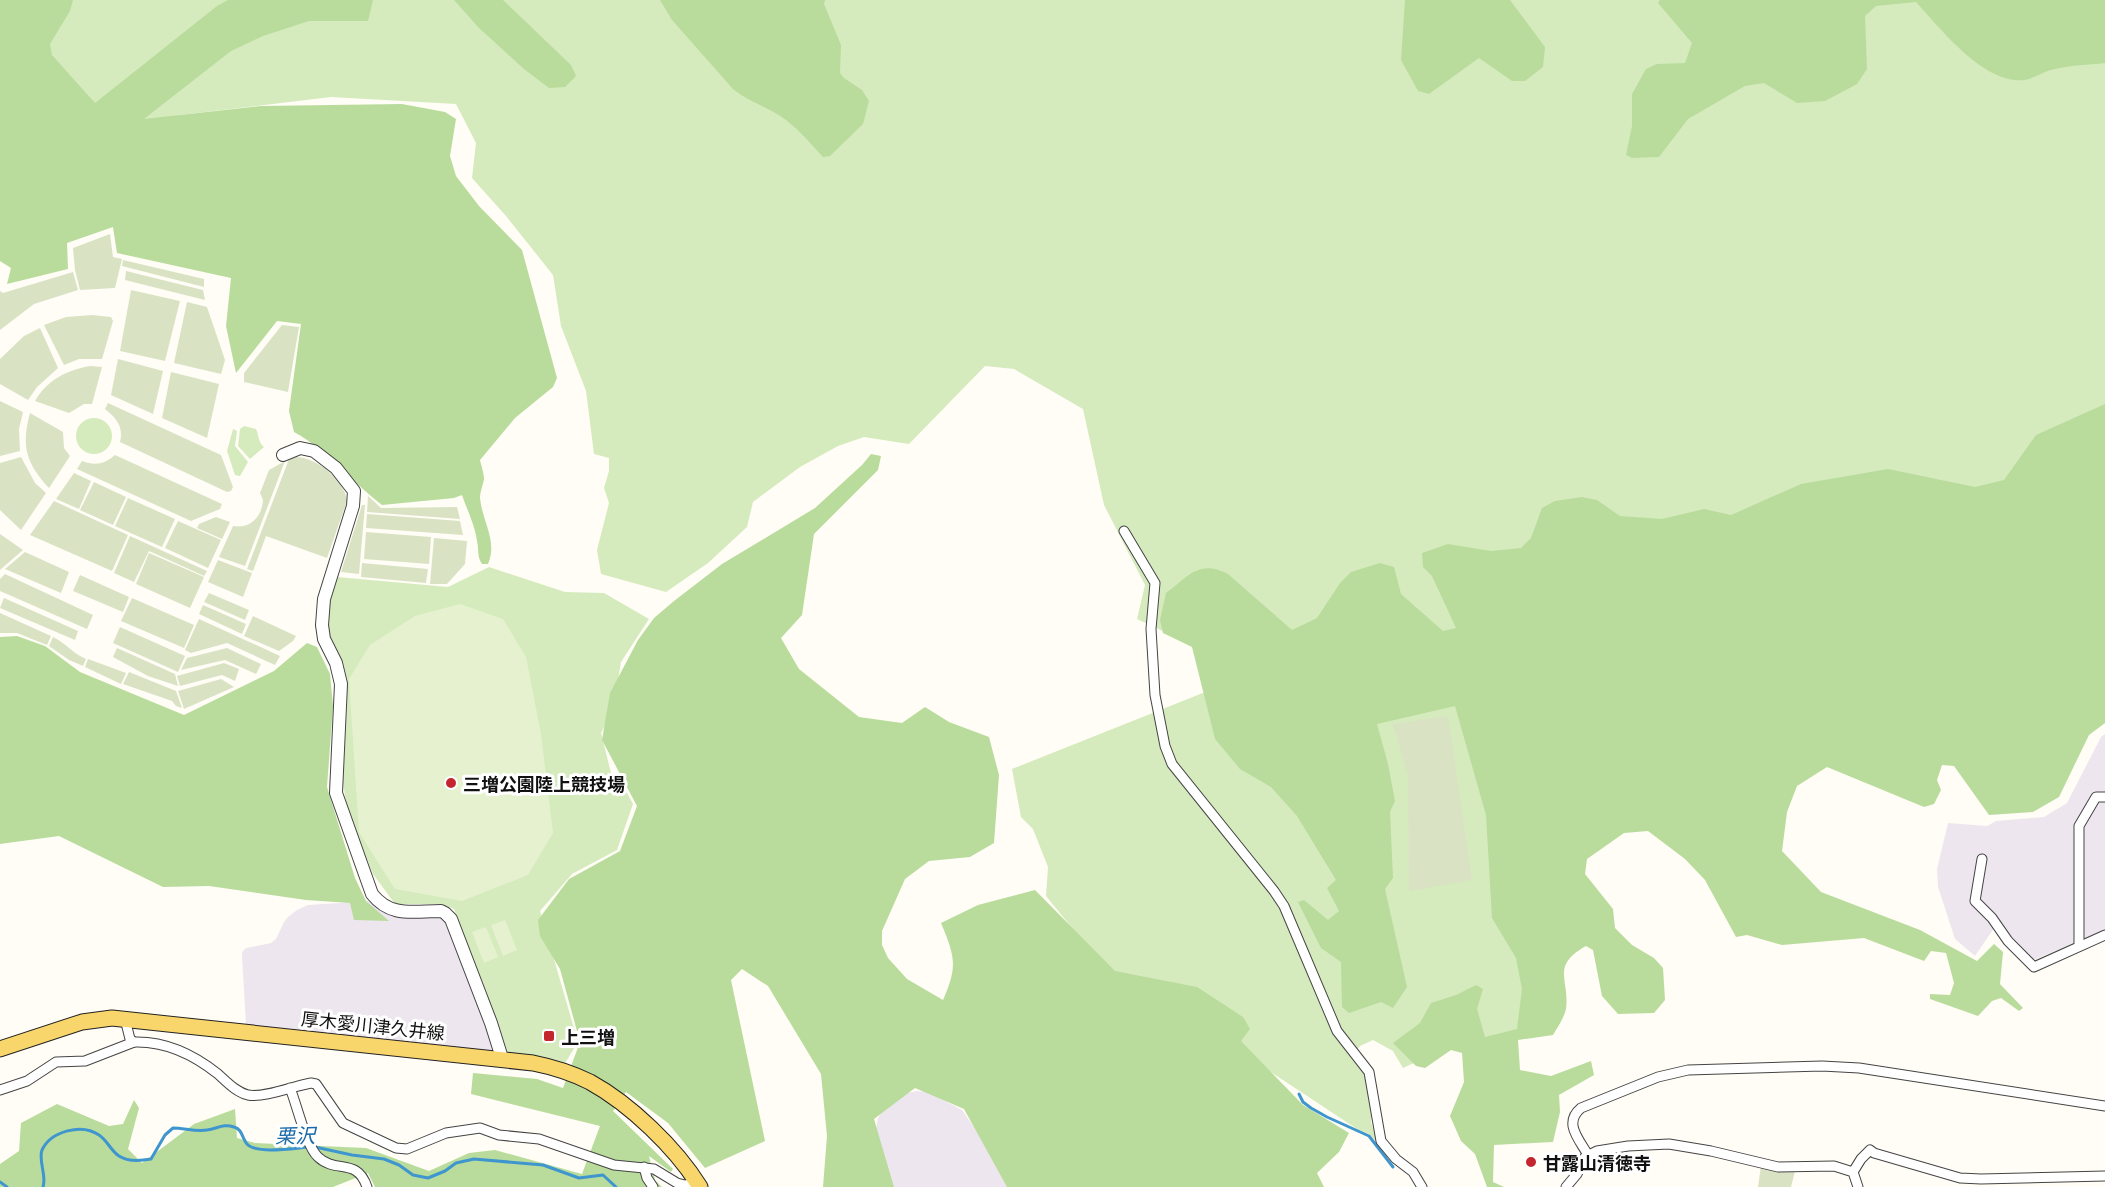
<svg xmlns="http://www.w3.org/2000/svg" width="2105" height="1187" viewBox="0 0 2105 1187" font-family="Literata,'Noto Sans JP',serif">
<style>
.industrial{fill:#eee6ef}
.green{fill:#d5ebbd}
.forest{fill:#b9dc9c}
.cemetery{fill:#d9e3c4}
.pitch{fill:#e6f2cf}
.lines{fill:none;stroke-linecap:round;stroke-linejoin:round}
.stream{stroke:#3f96cf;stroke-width:3}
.minor-casing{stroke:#444;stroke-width:11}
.tertiary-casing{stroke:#444;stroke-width:14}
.primary-casing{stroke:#222;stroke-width:17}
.minor{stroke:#fff;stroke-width:9}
.tertiary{stroke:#fff;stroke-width:12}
.primary{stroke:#f9d66b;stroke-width:15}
.poi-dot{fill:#c4262e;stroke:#fff;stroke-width:2}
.labels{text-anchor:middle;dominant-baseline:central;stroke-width:6;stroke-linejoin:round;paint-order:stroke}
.poi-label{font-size:18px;font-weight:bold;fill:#111;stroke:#fff;text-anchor:start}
.street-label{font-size:18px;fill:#111;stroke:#fff}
.water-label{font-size:20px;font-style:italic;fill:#1768a6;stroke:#fff}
</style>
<rect width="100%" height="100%" fill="#fffdf5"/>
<g class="industrial">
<polygon points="2105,734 2105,930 2036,959 2033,959 2013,938 1999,921 1975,956 1955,939 1938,887 1937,869 1948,823 1987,826 1996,821 2044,817 2067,803 2101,737"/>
<polygon points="371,901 375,906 394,916 440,916 448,921 498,1051 246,1025 242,956 242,952 246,948 271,943 276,939 284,922 288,917 297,910 308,905"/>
<polygon points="917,1091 928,1092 962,1110 1016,1187 888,1187 875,1134 878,1118 885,1107 902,1094"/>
</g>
<g class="green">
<polygon points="0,0 2105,0 2105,502 1593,729 1522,1032 1438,1052 1403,1068 1393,1051 1373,1040 1360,1046 1352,1057 1368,1080 1372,1104 1371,1122 1377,1142 1369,1134 1357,1129 1145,989 1112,977 1046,896 1048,867 1033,829 1021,817 1012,769 1253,673 1137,619 1145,585 1104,505 1083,409 1014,369 985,366 909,444 864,437 838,446 800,467 753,502 747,527 708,563 666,592 601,574 597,550 609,503 604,488 609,471 609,458 594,454 586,391 561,326 553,275 506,216 472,178 476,143 456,104 331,97 180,115 0,156"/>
<circle cx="94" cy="436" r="18"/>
<path d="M244,426l12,3c3,6 2,13 8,18l-14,12 -12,-13 2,-17z"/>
<polygon points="233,429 237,431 235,446 248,462 240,476 235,475 227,451"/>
<polygon points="489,567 565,592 604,593 649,619 621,662 613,709 601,733 612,777 621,782 633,804 617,850 572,874 540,911 578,1042 564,1065 510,1054 502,1044 454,909 442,904 395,904 373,874 347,810 343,782 347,703 344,677 328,634 327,620 329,595 337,577 448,587"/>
</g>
<g class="forest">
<path d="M0,0h73l-3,11 -20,33 2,11 43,48 122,-97 11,-6h145l-5,21h-59l-46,15 -32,15 -87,68 117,-13 141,-2 43,8 11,7 -6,37 6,20 23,30 43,44 35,128 -4,9 -38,31 -35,42c1,5 4,13 4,19 -1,6 -4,13 -4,19 2,23 18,43 8,66h-6c-5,-7 -3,-14 -5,-23 -2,-16 -10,-31 -15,-46l-8,3 -72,7c-30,-23 -55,-55 -88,-73l-5,-21 12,-87 -24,-3 -41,52 -10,-47 5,-48 -114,-25 -4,-26 -46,16 1,26 -61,15 4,-16 -11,-7z"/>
<polygon points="454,0 503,0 571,65 576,76 565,87 549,88 524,69 479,28"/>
<path d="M660,0h165l-1,4 17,41 -1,28 4,5 18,12 7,11 -6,23 -33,32 -7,1c-12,-13 -23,-26 -37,-37 -16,-12 -37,-18 -53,-31l-61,-69z"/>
<polygon points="1405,0 1510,0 1545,47 1543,67 1525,81 1512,81 1479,58 1429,94 1418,91 1401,60"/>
<path d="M1660,0h445v63c-17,2 -34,2 -50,6 -11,2 -20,9 -30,11 -41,5 -84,-51 -109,-78l-40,4 -11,10 2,53 -10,15 -32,17 -28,2 -33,-20 -19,3 -57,33 -29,38 -27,1 -6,-3 6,-29v-32l14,-25 11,-5 28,-1 7,-20 -34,-40z"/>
<path d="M2105,404v319l-16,12 -30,62 -26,15 -44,3 -35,-49 -12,-1 -5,15 4,10 -7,14 -10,3 -97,-40 -30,19 -10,26 -5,39 39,41 99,38 57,31 17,-17 9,8 -3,32 23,24 -4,3 -18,-13 -9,3 -14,15 -48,-17v-5l20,1 4,-12 -8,-30 -15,-2 -7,10 -60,-23 -82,7 -35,-10 -11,2 -31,-57 -20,-21 -37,-28 -24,2 -37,26 -2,15 28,35 2,19 17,17 22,13 9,10 2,32 -11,13 -36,1 -16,-18 -9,-46 -7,-4c-36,20 -16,34 -20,63 -2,9 -9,19 -13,26l-35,5 2,30 31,6 40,-15 3,14 -35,20 1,17 -7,30 -59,3 -1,37 11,5h-17l-12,-33 -14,-13 -11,-25 14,-34 -2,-29 -11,-3 -26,18 -9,-2 -23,-23 27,-20 11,-20 25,-8 20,-10 7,4 -6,20 8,28 32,-8 5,-40 -6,-31 -24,-40 -6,-103 -31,-109 -78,18 11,40 7,37 -5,11 3,66 -8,11 22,98 -14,21 -12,-6 -32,11 -7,-6 -1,-45 -20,-14 -23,-46 6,-2 24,20 11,-9 -12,-23 9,-8 -39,-64 -26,-29 -31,-18 -25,-30 -23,-92 -29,-14 -3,-13 6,-27c23,-17 33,-34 62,-19l64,56 25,-12 23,-35 11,-11 29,-9 14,4 7,27 42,37 13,-3 -24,-52 -9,-9 -1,-14 26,-9 43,7 30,-3 10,-10 11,-30 13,-7 27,-4 15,3 23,16 42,3 42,-10 27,6 70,-31 87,-15 87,18 29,-7 32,-45z"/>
<path d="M871,454l10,2 -3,14 -64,64 -12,81 -21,23 18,31 60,48 43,6 23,-16 24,15 40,15 10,38 -5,68 -24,14 -41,4 -24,18 -23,52v14l6,13 19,21 36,21c15,-34 12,-43 -2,-77l37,-18 57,-15 80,81 82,16 46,30 7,12 -9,12 62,64 46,28 -10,19 -22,21 7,14h-317l-43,-78 -49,-21 -41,31 20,68h-71l4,-51 -6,-62 -53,-88 -26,-17 -11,11 34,161 -60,27 -37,-45 -42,-31 -13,19 60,58 -2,3 -22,-16 6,24 7,7h-287l-7,-14 -35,14h-333v-23l19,-13 2,-28 36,-19 52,22 14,-2 11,-24 5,8 -11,41 14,14 52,-39 41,-15 2,29 18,5 111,5 63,23 40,-18 26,-3 87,24 18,-48 -129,-32 2,-21 64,6 26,9 17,-46 -20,-73 -20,-33 -2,-16 31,-41 51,-28 17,-45 -35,-66 8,-47 28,-53 16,-22 20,-17 48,-37 93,-56 47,-43z"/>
<polygon points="17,636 45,646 80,672 184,715 274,671 307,643 317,647 330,674 333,706 327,787 355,878 366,901 389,921 354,920 350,903 306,900 209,886 163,887 59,836 0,844 0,637"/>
</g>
<g class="cemetery">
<polygon points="110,234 113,257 122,259 115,288 80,290 75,270 73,248"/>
<polygon points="123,260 204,279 204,287 122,266"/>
<polygon points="126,271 203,290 205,300 125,280"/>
<polygon points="73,272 78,290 34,304 0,330 0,291 3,293"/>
<polygon points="131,290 180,301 165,361 120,351"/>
<polygon points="187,302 207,307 225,360 221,374 174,363"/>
<polygon points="92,315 111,317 113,321 102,359 79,359 64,365 44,325 66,317"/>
<polygon points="282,325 299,327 288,392 244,382 244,373"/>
<polygon points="40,328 58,368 37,387 28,400 0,384 0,359 24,336"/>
<polygon points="118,359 163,371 153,414 111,395"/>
<path d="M90,366l12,1 -10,37h-8l-15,9 -34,-12c12,-21 32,-31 55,-35z"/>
<polygon points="171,372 219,384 207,438 162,418"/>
<polygon points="0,401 23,412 19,429 20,451 0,456"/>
<path d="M108,403l113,52 12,32 -2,4 -4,1 -107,-50c4,-15 -4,-24 -15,-33z"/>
<path d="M30,413l33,19 1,16 6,8 -21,32c-23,-25 -28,-42 -19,-75z"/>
<path d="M115,455l107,49 -2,5 -29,12 -114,-52 5,-8c13,5 23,3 33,-6z"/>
<polygon points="21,457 35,483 46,493 21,530 0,510 0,463"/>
<path d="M296,457c20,0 49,23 51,44l-20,57 -61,-22 -13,35 -6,-2 42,-110z"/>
<path d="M285,461l-40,105 -26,-9 14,-31c17,3 29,-9 30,-26l-3,-7 9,-23z"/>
<polygon points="74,473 91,481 79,509 56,499"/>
<polygon points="94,482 126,497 113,525 80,510"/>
<polygon points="368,496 381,508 457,507 460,519 367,512"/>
<polygon points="128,498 175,519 162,547 115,526"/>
<polygon points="54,501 128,535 112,571 30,535"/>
<polygon points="362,505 365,505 359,574 341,572"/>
<polygon points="367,514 460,521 463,535 366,528"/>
<polygon points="216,517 230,522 222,539 197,528 199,524"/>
<polygon points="178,521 221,540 208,568 165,548"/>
<polygon points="366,532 431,537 429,564 364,559"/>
<polygon points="0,534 23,550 0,570"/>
<polygon points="130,536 207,571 204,576 149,551 134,582 114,573"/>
<polygon points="434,538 467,541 465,564 447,584 430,584"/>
<polygon points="25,552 69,572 61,593 5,569"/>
<polygon points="149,553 204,577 190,608 136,584"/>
<polygon points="218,560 252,573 243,597 208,582"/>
<polygon points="362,563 428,569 426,583 361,577"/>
<polygon points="5,574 93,615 87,629 0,591 0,579"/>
<polygon points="80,575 129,597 123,612 73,591"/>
<polygon points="209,593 249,610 245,620 204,602"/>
<polygon points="4,598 78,631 75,640 0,608"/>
<polygon points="132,598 194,625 184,648 121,621"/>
<polygon points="203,605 246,624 242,634 199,614"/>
<polygon points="0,613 51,636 47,645 17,633 0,633"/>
<polygon points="253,616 296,636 293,641 279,651 244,636"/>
<polygon points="199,619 280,656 275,665 227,643 191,653 185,650"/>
<polygon points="120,627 185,656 178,672 113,643"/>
<path d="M53,637c13,6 19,16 33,22l-3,7 -14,-6 -20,-14z"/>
<polygon points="117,648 175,674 178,686 148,676 113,657"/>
<polygon points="227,648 261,664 256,674 225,660 181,670 187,658"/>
<polygon points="88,659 126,673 121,684 85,667"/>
<polygon points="224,663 239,669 235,681 222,675 180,686 177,676"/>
<polygon points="129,672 176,691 182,708 176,706 172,701 123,684"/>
<polygon points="221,679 234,687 184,709 178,691"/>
<polygon points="1448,716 1472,880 1409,891 1408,776 1393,724"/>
<polygon points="1761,1166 1795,1171 1791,1187 1758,1187"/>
</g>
<g class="pitch">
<polygon points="460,604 503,619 526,657 541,734 553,833 528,875 462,901 395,889 359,832 349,679 370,645 415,616"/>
<polygon points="505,920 517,950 503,956 491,925"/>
<polygon points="486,927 498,957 484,963 472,932"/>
</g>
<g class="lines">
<g class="stream">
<polyline points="1299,1094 1303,1102 1311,1108 1327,1117 1369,1136 1393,1167"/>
<polyline points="315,1147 352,1155 384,1159 399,1165 413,1175 428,1178 445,1171 456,1163 474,1159 543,1165 579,1178 603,1175 616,1187"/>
<polyline points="0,1182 7,1187"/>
<path d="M43,1187c4,-12 -5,-26 -1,-37 9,-19 40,-27 57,-15 8,5 12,16 20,21 9,6 21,5 32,3l14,-24 8,-7c11,0 23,4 34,2 10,-1 16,-7 27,-3 9,2 8,13 14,18 10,9 47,3 61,2"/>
</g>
<g class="minor-casing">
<g id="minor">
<polyline points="1124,531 1155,583 1151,629 1155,695 1165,746 1172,764 1274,891 1284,906 1337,1031 1369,1072 1381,1141 1396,1159 1413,1172 1422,1187"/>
<polyline points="1982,859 1975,901 1992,918 2008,941 2034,967 2105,935"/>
<polyline points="2079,946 2079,826 2096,797 2105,797"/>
<path d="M125,1019l5,20 4,3c32,-1 59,12 84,32 9,8 18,18 30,21 16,3 46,-9 63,-12l5,1 27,39 53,25 11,1 39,-16 34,-5 19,7 40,4 75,26 40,4 23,14 8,2 12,-2"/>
<path d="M290,1088c7,17 16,58 28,69 18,17 39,0 49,30"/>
<polyline points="0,1090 27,1081 56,1062 85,1061 134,1042"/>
<path d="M1588,1155c-9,-16 -25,-32 -7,-47l77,-31 30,-7 134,-4 37,2 246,38"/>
<polyline points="644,1167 647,1178 653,1187"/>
<polyline points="1853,1172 1861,1159 1870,1150 1874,1153 1960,1178 1981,1179 2105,1176"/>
<polyline points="1566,1187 1577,1174 1585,1157 1597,1151 1628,1146 1669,1144 1711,1151 1778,1167 1834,1166 1853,1172 1858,1187"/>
</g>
</g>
<g class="tertiary-casing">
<path id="tertiary" d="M283,455l17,-7 14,3 22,17 18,23 -1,15 -29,93 -2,26 2,14 12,24 5,21 -5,109 36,101c19,24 41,17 69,17l4,2 6,6 40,104 11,35"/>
</g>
<g class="primary-casing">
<path id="primary" d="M0,1049l82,-27 30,-4 421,45c20,4 39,10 57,19 40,22 86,66 110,105"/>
</g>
<use href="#minor" class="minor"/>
<use href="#tertiary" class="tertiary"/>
<use href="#primary" class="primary"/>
</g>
<g class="poi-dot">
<circle cx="451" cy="783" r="6"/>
<rect x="543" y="1030" width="12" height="12" rx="3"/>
<circle cx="1531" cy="1162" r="6"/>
</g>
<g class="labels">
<g class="poi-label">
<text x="463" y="783">三増公園陸上競技場</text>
<text x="561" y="1036">上三増</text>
<text x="1543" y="1162">甘露山清徳寺</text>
</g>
<g class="street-label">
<text transform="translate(373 1025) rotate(6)">厚木愛川津久井線</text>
</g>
<g class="water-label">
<text transform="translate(295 1134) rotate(-1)">栗沢</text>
</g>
</g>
</svg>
